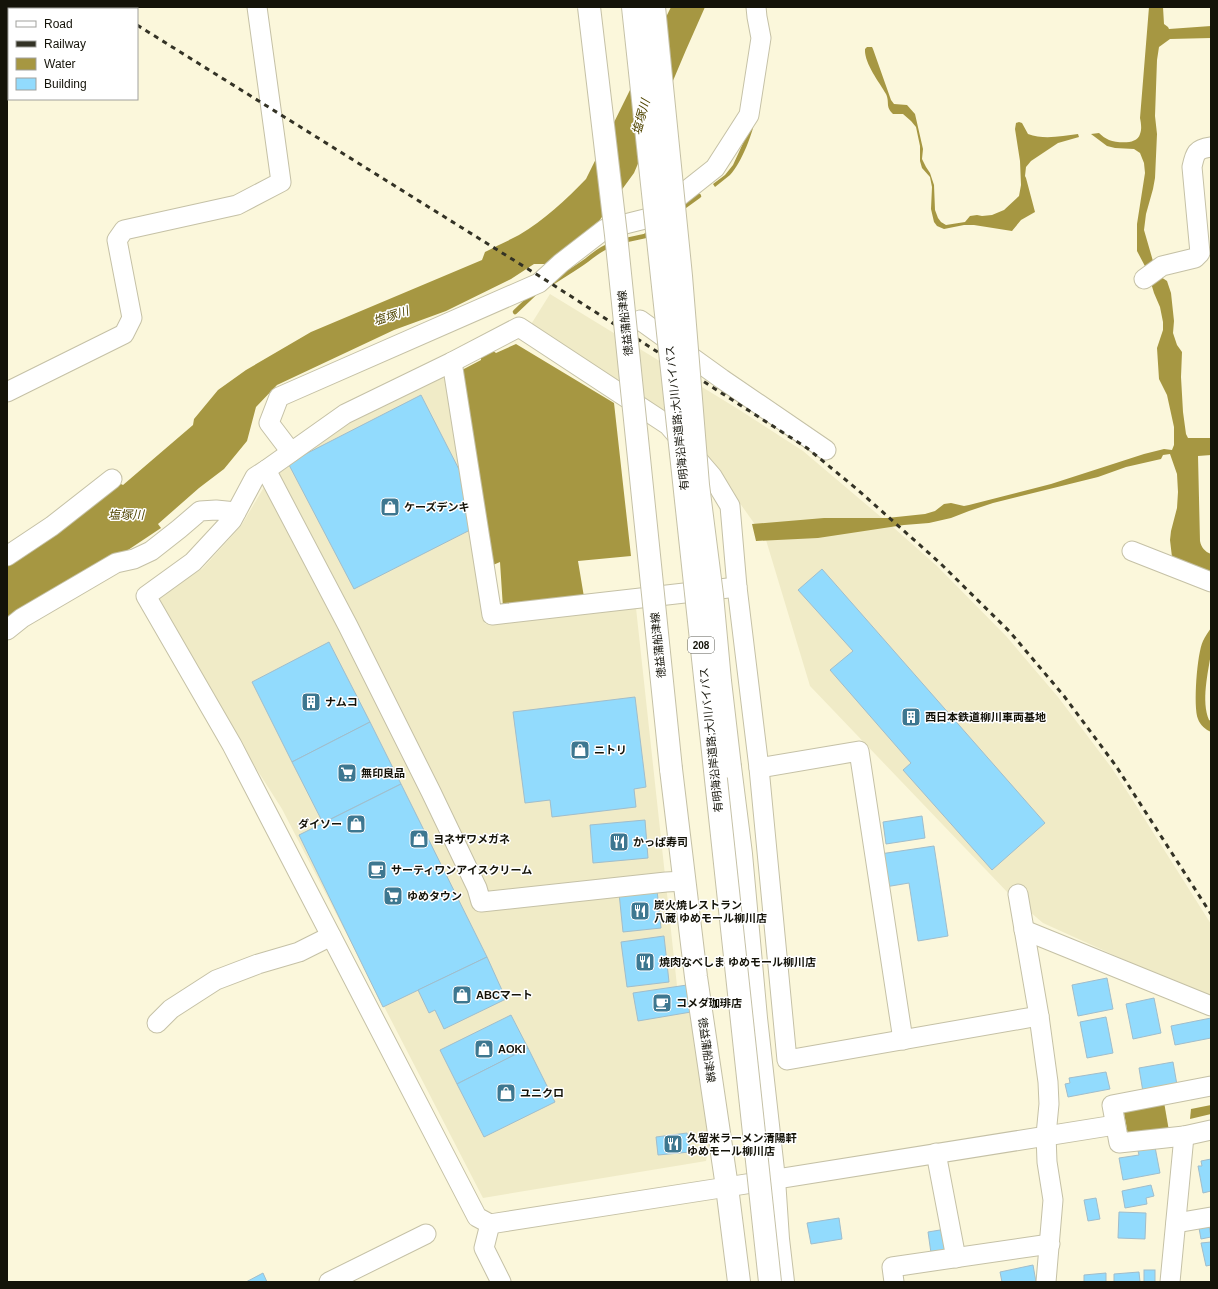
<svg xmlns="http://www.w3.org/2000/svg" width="1218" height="1289" viewBox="0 0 1218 1289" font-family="Arial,'Noto Sans JP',sans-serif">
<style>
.built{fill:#f0ebc7}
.water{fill:#a69742}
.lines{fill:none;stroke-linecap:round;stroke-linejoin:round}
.stream{stroke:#a69742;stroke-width:4.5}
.canal{stroke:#a69742;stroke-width:15}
.building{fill:#92dbfd;stroke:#a0bdcb}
.minor-casing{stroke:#c5c1a6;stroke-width:21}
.major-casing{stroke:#c5c1a6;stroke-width:24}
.minor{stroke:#fff;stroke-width:19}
.major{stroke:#fff;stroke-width:22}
.rail{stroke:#333225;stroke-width:3;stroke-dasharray:5 5;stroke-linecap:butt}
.major-bridge-casing{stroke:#c5c1a6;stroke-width:24;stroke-linecap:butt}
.highway-bridge-casing{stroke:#c5c1a6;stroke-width:24;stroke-linecap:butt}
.major-bridge{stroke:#fff;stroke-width:22}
.highway-bridge{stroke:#fff;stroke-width:22}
.labels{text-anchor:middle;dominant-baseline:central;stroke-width:3;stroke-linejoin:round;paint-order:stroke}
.shield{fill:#fff;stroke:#5a5a53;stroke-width:1}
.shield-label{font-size:10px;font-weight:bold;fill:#141309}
.street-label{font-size:11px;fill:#141309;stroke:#fff}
.poi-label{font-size:11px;font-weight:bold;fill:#141309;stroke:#fff;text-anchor:start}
.water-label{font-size:12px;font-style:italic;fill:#504500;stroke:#fff}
</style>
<rect width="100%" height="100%" fill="#fbf7db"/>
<g class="built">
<polygon points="550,294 738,409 803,451 894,528 937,566 1006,636 1058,697 1111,767 1132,799 1211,924 1211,999 1043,923 1010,895 810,686 766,540 688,430 530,326"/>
<polygon points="450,370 485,624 636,608 677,986 694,985 709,1146 706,1161 483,1198 282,809 205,688 155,596 202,569 241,526 267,482 360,414"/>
</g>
<g class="water">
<path d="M671,7h34l-19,43 -52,123 -35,48 -54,43h-11l-23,15 -65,32 -52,19 -117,55 -21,22 -9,34 -23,28 -25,19 -41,36 3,4 -72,48 -82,48v-59l112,-82 4,2 70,-60 1,-6 24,-29 28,-20 65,-38 171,-72 3,-8c11,-6 23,-11 34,-17 25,-15 47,-35 67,-56z"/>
<path d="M1149,7h14l1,17 4,3 1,2 42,-3v12l-41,1 -11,8 -2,13 -2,56 2,18 -2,44 -2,11 -7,25 -2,16 11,38 6,9 6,4 4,12 3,28 -1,12 4,12 5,7 -1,25 2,35 3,22 2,4h23v17l-13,1 2,85c1,6 5,11 11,13v22l-39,-19 -2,-17 1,-9 6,-23 1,-16 -1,-18 -7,-20 -7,1 -2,4 -35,8 -28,10 -105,26 -24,8 -18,7 -22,5 -25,2 -86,13 -62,3 -4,-17 72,-6h63l38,-4 10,-3 9,-7 7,-1 13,3 5,-1 82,-21 93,-30 20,-5 8,1 2,-5v-18l-7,-32 -8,-16 -2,-31 6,-18v-8l-3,-15 -6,-14 -7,-23 -10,-19v-27l8,-51 -1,-10 -4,-10 -6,-4 -19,-1 -8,-2 -16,-12 8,-1c3,3 6,5 10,7 9,3 28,5 31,-6 2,-5 1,-11 0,-16z"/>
<path d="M867,47h5l1,2 18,51 3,4 13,1 8,9 8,35 -1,10 4,8 4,6 4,12 1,25 3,8 3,4 5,3 19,-3 5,-6 7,-1 5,1 10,-1 12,-5 15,-14 2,-11 -1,-24 -5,-32 1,-6 3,-1 3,1 6,11c16,6 34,2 50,0l1,3 -21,6 -27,18 -5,6 -1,9 1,2 9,34 -14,8 -9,11 -38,-6h-10l-20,4 -7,-3 -3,-4 -3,-13 1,-22 -2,-10 -8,-9 -2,-7v-15l-4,-19 -5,-6 -8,-7h-10c-8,-8 -3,-11 -7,-20 -7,-12 -22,-31 -21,-45z"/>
<path d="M756,115c-3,18 -14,47 -26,60 -5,4 -10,8 -15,12l-2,-3 12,-9 8,-10z"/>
<polygon points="516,344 614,403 631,556 578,561 584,597 503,608 500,562 493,565 462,370 481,360 481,356 492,350 496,353"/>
<path d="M1211,628c0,8 1,17 0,25 -3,20 -10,48 -2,67l2,1v11c-5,-2 -11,-7 -13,-13 -5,-12 -1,-66 5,-78 2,-4 5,-9 8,-13z"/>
<polygon points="1164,1102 1169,1131 1128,1135 1124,1113 1126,1109"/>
<polygon points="1211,1105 1211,1114 1190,1119 1191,1109"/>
</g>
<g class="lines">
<g class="stream">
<polyline points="681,209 699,196"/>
<polyline points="622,241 645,236 651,231"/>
<path d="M552,283c12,-8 24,-15 35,-23 8,-6 14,-12 24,-15"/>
<polyline points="515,312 534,294"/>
</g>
<g class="canal">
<polyline points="38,9 46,7"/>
<polyline points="7,20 9,20"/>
</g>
</g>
<g class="building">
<polygon points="421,395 467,485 472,529 354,589 288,463"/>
<polygon points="822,569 1045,823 992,870 903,770 911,763 830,670 853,651 798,590"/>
<polygon points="329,642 370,722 292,762 252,682"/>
<polygon points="635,697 646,787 634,789 636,807 552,817 550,800 525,803 513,712"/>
<polygon points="370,722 401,784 323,823 292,762"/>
<polygon points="401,784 487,957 383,1007 299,835"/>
<polygon points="922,816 925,838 886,844 883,822"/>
<polygon points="645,820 648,858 593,863 590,825"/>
<polygon points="934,846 948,936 918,941 909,883 885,887 880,854"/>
<polygon points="657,890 661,928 623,932 619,893"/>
<polygon points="664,936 669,982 627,987 621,942"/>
<polygon points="487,957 506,999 444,1029 435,1010 429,1013 418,990"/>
<polygon points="1107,978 1113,1009 1078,1016 1072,985"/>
<polygon points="687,985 691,1012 638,1021 633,993"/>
<polygon points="1154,998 1161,1033 1133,1039 1126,1004"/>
<polygon points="511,1015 528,1048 457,1084 440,1050"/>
<polygon points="1106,1017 1113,1053 1087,1058 1080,1022"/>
<polygon points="1211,1018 1211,1038 1175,1045 1171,1026"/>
<polygon points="528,1048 555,1102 484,1137 457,1084"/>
<polygon points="1173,1062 1177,1085 1143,1092 1139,1068"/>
<polygon points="1106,1072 1110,1089 1068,1097 1065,1084 1070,1083 1069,1078"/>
<polygon points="687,1133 690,1152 658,1155 656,1137"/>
<polygon points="1155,1147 1160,1173 1123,1180 1119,1158 1139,1155 1138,1151"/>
<polygon points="1211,1159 1211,1191 1203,1193 1198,1166 1202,1166 1201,1161"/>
<polygon points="1151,1185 1154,1196 1146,1198 1147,1204 1125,1208 1122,1191"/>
<polygon points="1096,1198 1100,1219 1088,1221 1084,1200"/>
<polygon points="1119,1212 1146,1213 1145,1239 1118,1238"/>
<polygon points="839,1218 842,1239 811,1244 807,1223"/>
<polygon points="1209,1226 1211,1237 1201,1239 1199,1228"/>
<polygon points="946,1229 949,1250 931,1253 928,1232"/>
<polygon points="1211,1242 1211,1265 1206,1266 1201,1243"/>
<polygon points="1033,1265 1036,1282 1002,1282 1000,1272"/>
<rect x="1144" y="1270" width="11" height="12"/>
<polygon points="1139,1272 1140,1282 1114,1282 1114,1274"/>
<polygon points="263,1273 267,1282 246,1282"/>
<polygon points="1106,1273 1106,1282 1084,1282 1084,1275"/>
</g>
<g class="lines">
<g class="minor-casing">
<g id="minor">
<path d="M1144,279l18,-13 33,-8 5,-5 -8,-86c3,-14 4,-18 19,-20"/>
<polyline points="640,320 722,379 826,450"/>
<polyline points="452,362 492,615 737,587"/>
<polyline points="7,392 124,334 132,318 117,240 124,230 237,205 281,182 257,7"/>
<polyline points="291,452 269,423 279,397 539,283 561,263 605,229 653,217 715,168 749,115 761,38 757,17 756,7"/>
<polyline points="266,470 348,626 431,792 477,888 481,902 666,882 685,881"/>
<polyline points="1132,551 1211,582"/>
<polyline points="7,556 52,526 112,479"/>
<polyline points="7,630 22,618 116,563 134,559 151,551 179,529 200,511 216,510 236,512"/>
<polyline points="759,768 859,751 903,1040"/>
<polyline points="1018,894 1039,1016 1048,1082 1049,1104 1046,1135 1047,1162 1053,1200 1046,1282"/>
<polyline points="1024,930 1211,1006"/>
<polyline points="1039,1016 787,1060 759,768 737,587 730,506 712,476 668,425 519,327 452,362 345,414 266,470 255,477 232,520 193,562 146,596 232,745 477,1217 490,1224 727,1187 1115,1125"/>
<polyline points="157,1023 171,1009 216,980 258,964 299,952 331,936"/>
<polyline points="1211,1086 1112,1105 1119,1143 1184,1136 1211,1130"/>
<polyline points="936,1153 956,1258"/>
<polyline points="1176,1223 1211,1217"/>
<polyline points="490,1224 484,1248 501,1282"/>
<polyline points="329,1282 426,1234"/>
<polyline points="894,1282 892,1267 1050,1244"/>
<polyline points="1170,1282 1184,1136"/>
</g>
</g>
<g class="major-casing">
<g id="major">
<polyline points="730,767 741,854 756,1018 774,1179 778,1239 783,1282"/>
<polyline points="671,769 696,977 727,1187 739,1282"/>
</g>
</g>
<use href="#minor" class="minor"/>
<use href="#major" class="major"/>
<g class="rail">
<polyline points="108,7 111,9"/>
<polyline points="137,25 544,279 807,448 858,490 940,563 1010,632 1064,696 1116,766 1211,914"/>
</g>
<g class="major-bridge-casing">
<g id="major-bridge">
<polyline points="589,7 616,235 671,769"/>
<polyline points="654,7 681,276 698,485 712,595 720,681 730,767"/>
</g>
</g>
<g class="highway-bridge-casing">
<polyline id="highway-bridge" points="633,7 770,1282"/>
</g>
<use href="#major-bridge" class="major-bridge"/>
<use href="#highway-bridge" class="highway-bridge"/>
</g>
<defs>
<g id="shop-square" transform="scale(1)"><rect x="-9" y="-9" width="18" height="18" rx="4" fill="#3d7790" stroke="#fff"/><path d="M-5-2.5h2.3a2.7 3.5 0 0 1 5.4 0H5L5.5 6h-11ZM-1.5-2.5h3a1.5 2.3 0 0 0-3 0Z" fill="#fff"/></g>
<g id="building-square" transform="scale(1)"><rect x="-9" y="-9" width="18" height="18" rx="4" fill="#3d7790" stroke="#fff"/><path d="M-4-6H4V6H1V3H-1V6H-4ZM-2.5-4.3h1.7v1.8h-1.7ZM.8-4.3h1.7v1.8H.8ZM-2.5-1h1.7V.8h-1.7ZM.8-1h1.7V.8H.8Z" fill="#fff"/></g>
<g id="supermarket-square" transform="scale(1)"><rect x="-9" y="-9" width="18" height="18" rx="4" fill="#3d7790" stroke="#fff"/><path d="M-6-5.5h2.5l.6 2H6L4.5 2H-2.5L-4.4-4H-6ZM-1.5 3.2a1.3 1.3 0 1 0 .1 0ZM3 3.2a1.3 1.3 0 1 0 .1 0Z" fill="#fff"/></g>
<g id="restaurant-square" transform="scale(1)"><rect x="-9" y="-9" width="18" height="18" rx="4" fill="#3d7790" stroke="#fff"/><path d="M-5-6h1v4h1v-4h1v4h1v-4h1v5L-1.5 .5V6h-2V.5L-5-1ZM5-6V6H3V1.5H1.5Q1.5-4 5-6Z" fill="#fff"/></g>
<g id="cafe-square" transform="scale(1)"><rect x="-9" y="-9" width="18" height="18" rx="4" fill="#3d7790" stroke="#fff"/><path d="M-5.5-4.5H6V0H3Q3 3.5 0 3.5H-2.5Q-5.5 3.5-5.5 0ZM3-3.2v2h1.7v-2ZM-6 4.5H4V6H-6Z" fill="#fff"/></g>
</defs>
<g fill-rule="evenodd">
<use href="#shop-square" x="390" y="507"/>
<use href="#building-square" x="311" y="702"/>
<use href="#building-square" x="911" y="717"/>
<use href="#shop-square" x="580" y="750"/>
<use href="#supermarket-square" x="347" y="773"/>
<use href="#shop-square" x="356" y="824"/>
<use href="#shop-square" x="419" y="839"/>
<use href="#restaurant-square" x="619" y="842"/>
<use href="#cafe-square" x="377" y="870"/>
<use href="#supermarket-square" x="393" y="896"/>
<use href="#restaurant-square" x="640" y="911"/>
<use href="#restaurant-square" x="645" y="962"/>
<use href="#shop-square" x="462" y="995"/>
<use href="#cafe-square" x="662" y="1003"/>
<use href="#shop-square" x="484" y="1049"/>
<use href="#shop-square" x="506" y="1093"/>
<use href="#restaurant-square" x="673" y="1144"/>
</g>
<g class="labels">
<rect class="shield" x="688" y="637" width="26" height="16" rx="3"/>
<g class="shield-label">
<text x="701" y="645">208</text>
</g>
<g class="street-label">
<text transform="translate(625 323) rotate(-96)">徳益蒲船津線</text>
<text transform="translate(677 418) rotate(-96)">有明海沿岸道路;大川バイパス</text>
<text transform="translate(658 645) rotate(-96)">徳益蒲船津線</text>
<text transform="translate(711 740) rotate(-96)">有明海沿岸道路;大川バイパス</text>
<text transform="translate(707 1050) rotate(82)">徳益蒲船津線</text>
</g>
<g class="poi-label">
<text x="404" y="507">ケーズデンキ</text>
<text x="325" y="702">ナムコ</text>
<text x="925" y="717">西日本鉄道柳川車両基地</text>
<text x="594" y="750">ニトリ</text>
<text x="361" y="773">無印良品</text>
<text x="342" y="824" text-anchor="end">ダイソー</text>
<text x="433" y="839">ヨネザワメガネ</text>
<text x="633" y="842">かっぱ寿司</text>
<text x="391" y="870">サーティワンアイスクリーム</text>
<text x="407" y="896">ゆめタウン</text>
<text x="654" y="905">炭火焼レストラン<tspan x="654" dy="13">八蔵 ゆめモール柳川店</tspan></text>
<text x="659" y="962">焼肉なべしま ゆめモール柳川店</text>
<text x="476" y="995">ABCマート</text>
<text x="676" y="1003">コメダ珈琲店</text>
<text x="498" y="1049">AOKI</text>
<text x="520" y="1093">ユニクロ</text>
<text x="687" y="1138">久留米ラーメン清陽軒<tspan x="687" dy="13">ゆめモール柳川店</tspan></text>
</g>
<g class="water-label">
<text transform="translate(641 117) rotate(-74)">塩塚川</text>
<text transform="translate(391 316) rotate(-18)">塩塚川</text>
<text x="126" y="515">塩塚川</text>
</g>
</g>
<rect width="1218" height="1289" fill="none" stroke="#141309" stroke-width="16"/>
<rect x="8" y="8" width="130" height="92" fill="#ffffff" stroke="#a1a19d"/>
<rect x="16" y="21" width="20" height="6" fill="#ffffff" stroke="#a1a19d"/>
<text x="44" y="28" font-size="12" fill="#141309">Road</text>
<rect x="16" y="41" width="20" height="6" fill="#333225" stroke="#a1a19d"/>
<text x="44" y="48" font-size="12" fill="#141309">Railway</text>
<rect x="16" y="58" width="20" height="12" fill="#a69742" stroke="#a1a19d"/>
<text x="44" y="68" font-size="12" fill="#141309">Water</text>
<rect x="16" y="78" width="20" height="12" fill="#92dbfd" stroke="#a1a19d"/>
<text x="44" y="88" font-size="12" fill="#141309">Building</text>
</svg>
